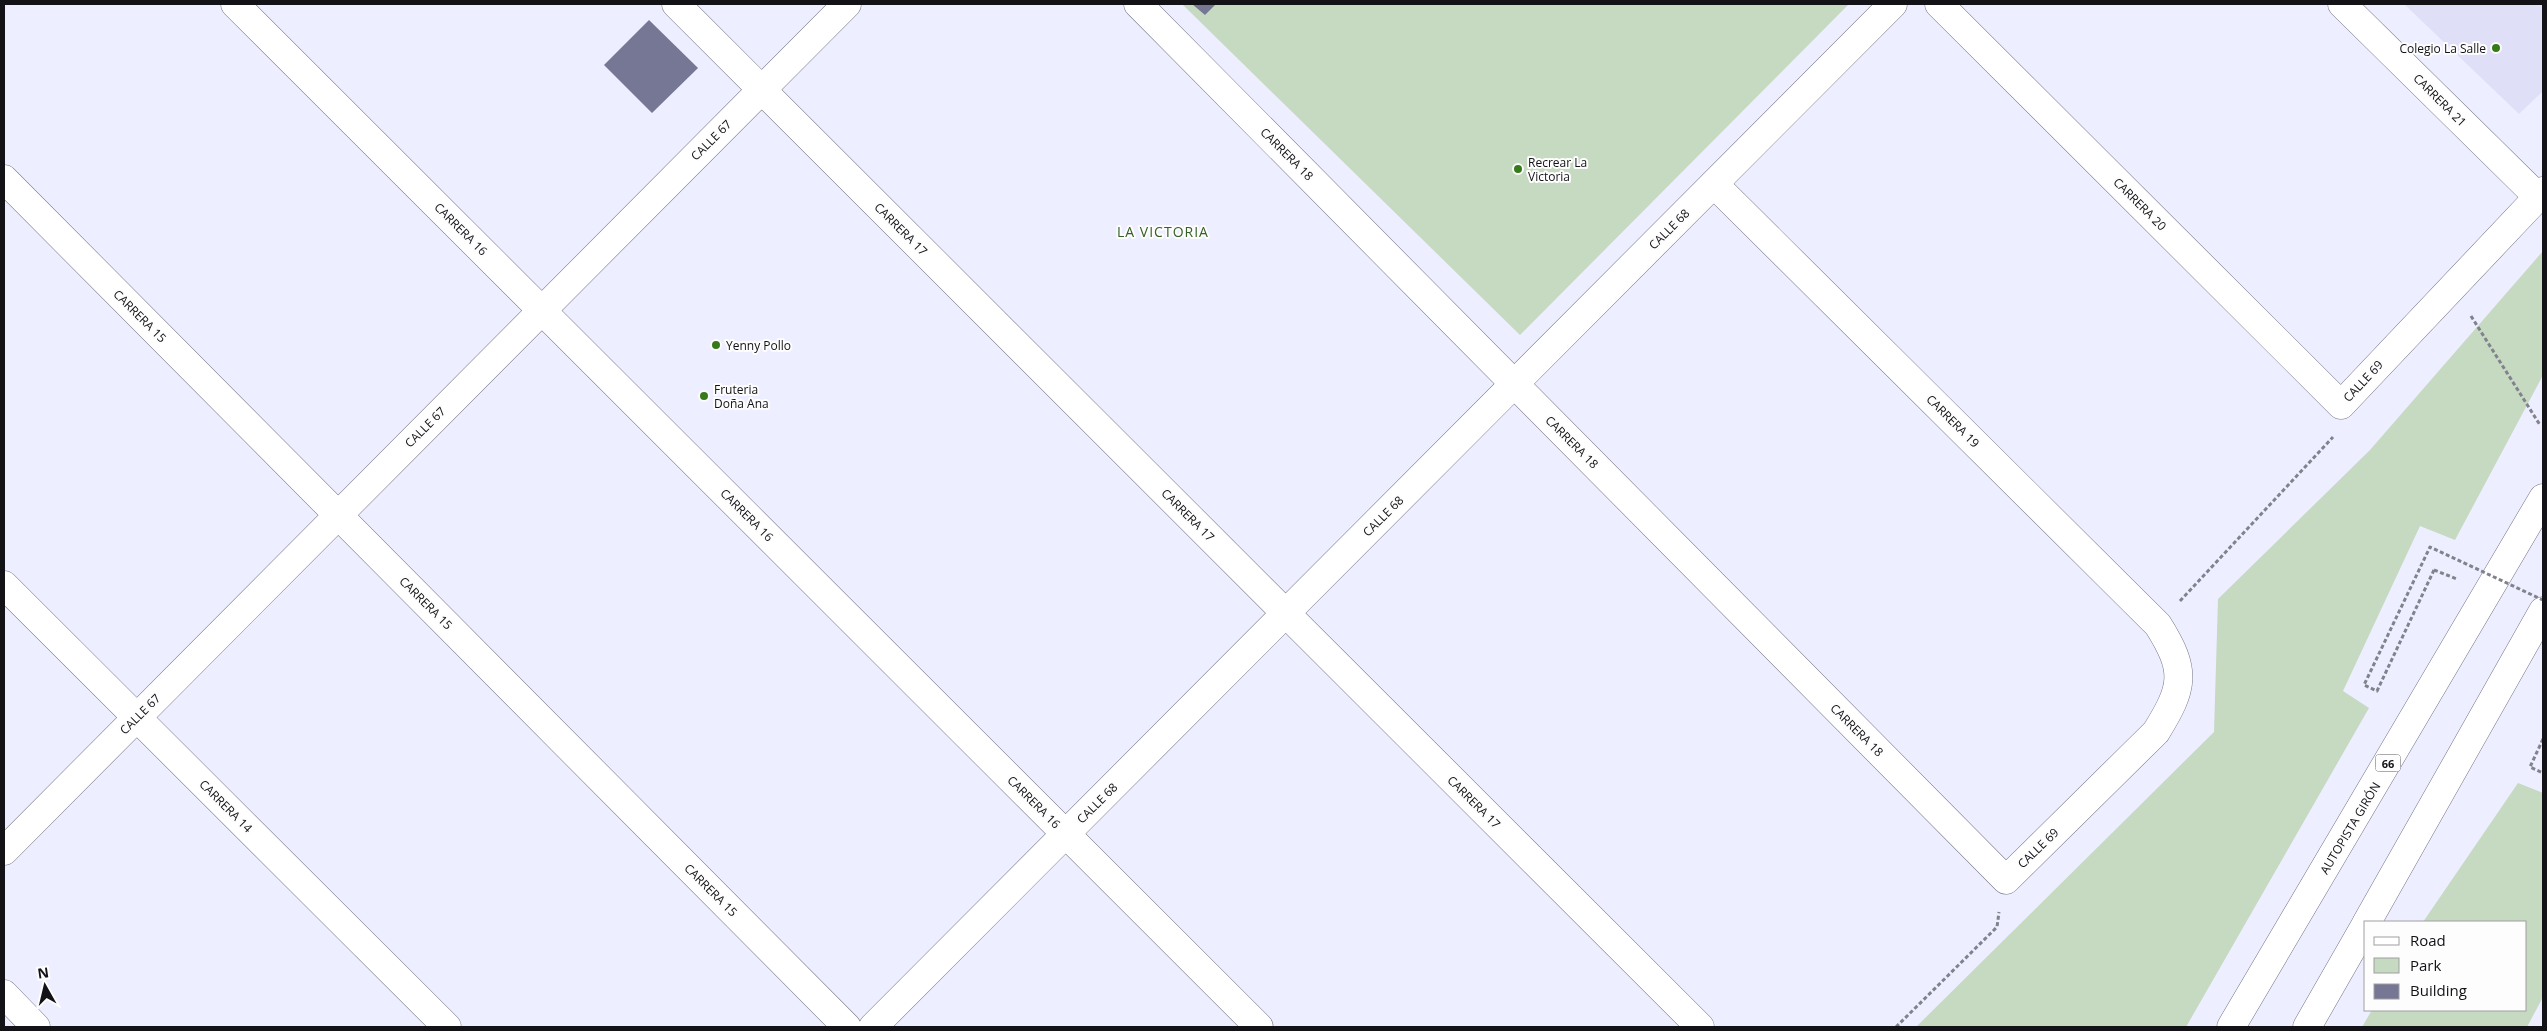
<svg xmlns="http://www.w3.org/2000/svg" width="2547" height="1031" viewBox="0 0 2547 1031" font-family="'Open Sans',sans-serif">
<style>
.built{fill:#dfe0f8}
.green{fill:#c6d9c1}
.building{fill:#767794}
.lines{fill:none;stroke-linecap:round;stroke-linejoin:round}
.minor-casing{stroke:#767685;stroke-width:29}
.tertiary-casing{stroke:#767685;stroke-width:29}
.trunk-casing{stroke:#767685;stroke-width:29}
.path{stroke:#82828d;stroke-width:3;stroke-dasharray:4 2.5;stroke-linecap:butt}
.minor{stroke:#fff;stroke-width:28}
.tertiary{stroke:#fff;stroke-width:28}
.trunk{stroke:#fff;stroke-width:28}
.path-bridge{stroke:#82828d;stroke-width:3;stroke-dasharray:4 2.5;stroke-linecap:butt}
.poi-dot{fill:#377a1a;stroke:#fdfdfd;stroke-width:2}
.labels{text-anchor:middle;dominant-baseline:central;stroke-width:4;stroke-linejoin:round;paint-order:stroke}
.shield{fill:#fdfdfd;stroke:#58585c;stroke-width:1}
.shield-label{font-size:11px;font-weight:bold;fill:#121217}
.poi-label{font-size:12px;fill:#121217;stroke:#fdfdfd;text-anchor:start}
.street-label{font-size:12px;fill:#121217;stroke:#fdfdfd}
.neighbourhood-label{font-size:14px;letter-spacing:1px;fill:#356026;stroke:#fdfdfd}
</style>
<rect width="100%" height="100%" fill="#edeeff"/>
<polygon class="built" points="2404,4 2543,4 2543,91 2519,114"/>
<g class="green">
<polygon points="1182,4 1849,4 1520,335"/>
<polygon points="2543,251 2543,375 2455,540 2420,526 2343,691 2369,708 2186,1027 1916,1027 2214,732 2218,599 2370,450"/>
<polygon points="2518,783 2543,793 2543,997 2527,1027 2362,1027 2372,1010 2526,1010 2526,922 2423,922"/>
</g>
<g class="building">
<polygon points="1192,4 1216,4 1205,15"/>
<polygon points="649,20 698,68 652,113 604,65"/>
</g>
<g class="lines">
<g class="minor-casing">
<g id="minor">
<polyline points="235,4 1259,1027"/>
<polyline points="676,4 1700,1027"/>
<path d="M1138,4l868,876 150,-148c28,-45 31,-61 2,-107l-444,-441"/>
<polyline points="1939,4 2341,405 2538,197"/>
<polyline points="4,179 847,1027"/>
<polyline points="4,585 447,1027"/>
<polyline points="4,994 36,1027"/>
</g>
</g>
<g class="tertiary-casing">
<g id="tertiary">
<polyline points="2342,4 2538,197 2543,191"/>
<polyline points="4,851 847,4"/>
<polyline points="873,1027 1893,4"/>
</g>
</g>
<g class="trunk-casing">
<g id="trunk">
<polyline points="2367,922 2543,611"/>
<polyline points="2231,1027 2543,498"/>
<polyline points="2307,1027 2366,924"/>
</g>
</g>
<g class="path">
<polyline points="2471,316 2540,425"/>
<polyline points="2434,570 2457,579"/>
<polyline points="2180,601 2333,437"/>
<polyline points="2543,739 2530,767 2543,773"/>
<polyline points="1896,1027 1997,927 1999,912"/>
</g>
<use href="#minor" class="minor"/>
<use href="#tertiary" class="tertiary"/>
<use href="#trunk" class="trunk"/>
<polyline class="path-bridge" points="2434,570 2377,691 2364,685 2430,547 2543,600"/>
</g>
<g class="poi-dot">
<circle cx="2496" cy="48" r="5"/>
<circle cx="1518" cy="169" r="5"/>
<circle cx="716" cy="345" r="5"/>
<circle cx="704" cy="396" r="5"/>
</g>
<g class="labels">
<rect class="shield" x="2375.5" y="754.5" width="25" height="17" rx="4"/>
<g class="shield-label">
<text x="2388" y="763">66</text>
</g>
<g class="poi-label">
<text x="2486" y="48" text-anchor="end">Colegio La Salle</text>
<text x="1528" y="162">Recrear La<tspan x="1528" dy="14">Victoria</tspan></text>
<text x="726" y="345">Yenny Pollo</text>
<text x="714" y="389">Fruteria<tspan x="714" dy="14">Doña Ana</tspan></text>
</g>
<g class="street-label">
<text transform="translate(2440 100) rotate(45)">CARRERA 21</text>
<text transform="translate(711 140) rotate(-45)">CALLE 67</text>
<text transform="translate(1287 154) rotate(45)">CARRERA 18</text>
<text transform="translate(2140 204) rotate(45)">CARRERA 20</text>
<text transform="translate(461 229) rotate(45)">CARRERA 16</text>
<text transform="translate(901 229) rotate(45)">CARRERA 17</text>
<text transform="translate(1669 229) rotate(-45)">CALLE 68</text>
<text transform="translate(140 316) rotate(45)">CARRERA 15</text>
<text transform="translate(2363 381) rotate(-47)">CALLE 69</text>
<text transform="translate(1953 421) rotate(45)">CARRERA 19</text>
<text transform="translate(425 427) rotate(-45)">CALLE 67</text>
<text transform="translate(1572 442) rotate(45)">CARRERA 18</text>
<text transform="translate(747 515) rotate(45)">CARRERA 16</text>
<text transform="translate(1188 515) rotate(45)">CARRERA 17</text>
<text transform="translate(1383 516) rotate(-45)">CALLE 68</text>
<text transform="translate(426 603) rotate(45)">CARRERA 15</text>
<text transform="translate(140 714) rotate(-45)">CALLE 67</text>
<text transform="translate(1857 730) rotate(45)">CARRERA 18</text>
<text transform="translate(1034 802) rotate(45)">CARRERA 16</text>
<text transform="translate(1474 802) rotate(45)">CARRERA 17</text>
<text transform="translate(1097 803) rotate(-45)">CALLE 68</text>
<text transform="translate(226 806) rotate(45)">CARRERA 14</text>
<text transform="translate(2350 828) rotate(-59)">AUTOPISTA GIRÓN</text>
<text transform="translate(2038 848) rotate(-44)">CALLE 69</text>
<text transform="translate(711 890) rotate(45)">CARRERA 15</text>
</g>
<g class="neighbourhood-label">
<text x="1163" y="231">LA VICTORIA</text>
</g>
</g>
<rect width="2547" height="1031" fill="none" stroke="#121217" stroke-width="10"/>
<rect x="2364" y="921" width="162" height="90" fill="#fdfdfd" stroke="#9f9fa1"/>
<rect x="2374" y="937" width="25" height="8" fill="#ffffff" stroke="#9f9fa1"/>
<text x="2410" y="946" font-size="15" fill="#121217">Road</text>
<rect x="2374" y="958" width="25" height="15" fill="#c6d9c1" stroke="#9f9fa1"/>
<text x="2410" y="971" font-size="15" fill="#121217">Park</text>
<rect x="2374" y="984" width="25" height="15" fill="#767794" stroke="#9f9fa1"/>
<text x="2410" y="996" font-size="15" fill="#121217">Building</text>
<g transform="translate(45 986) rotate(352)" stroke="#fdfdfd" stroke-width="4" paint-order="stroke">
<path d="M0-4L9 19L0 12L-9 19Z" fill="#121217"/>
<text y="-8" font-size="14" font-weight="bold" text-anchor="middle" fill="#121217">N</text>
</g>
</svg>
